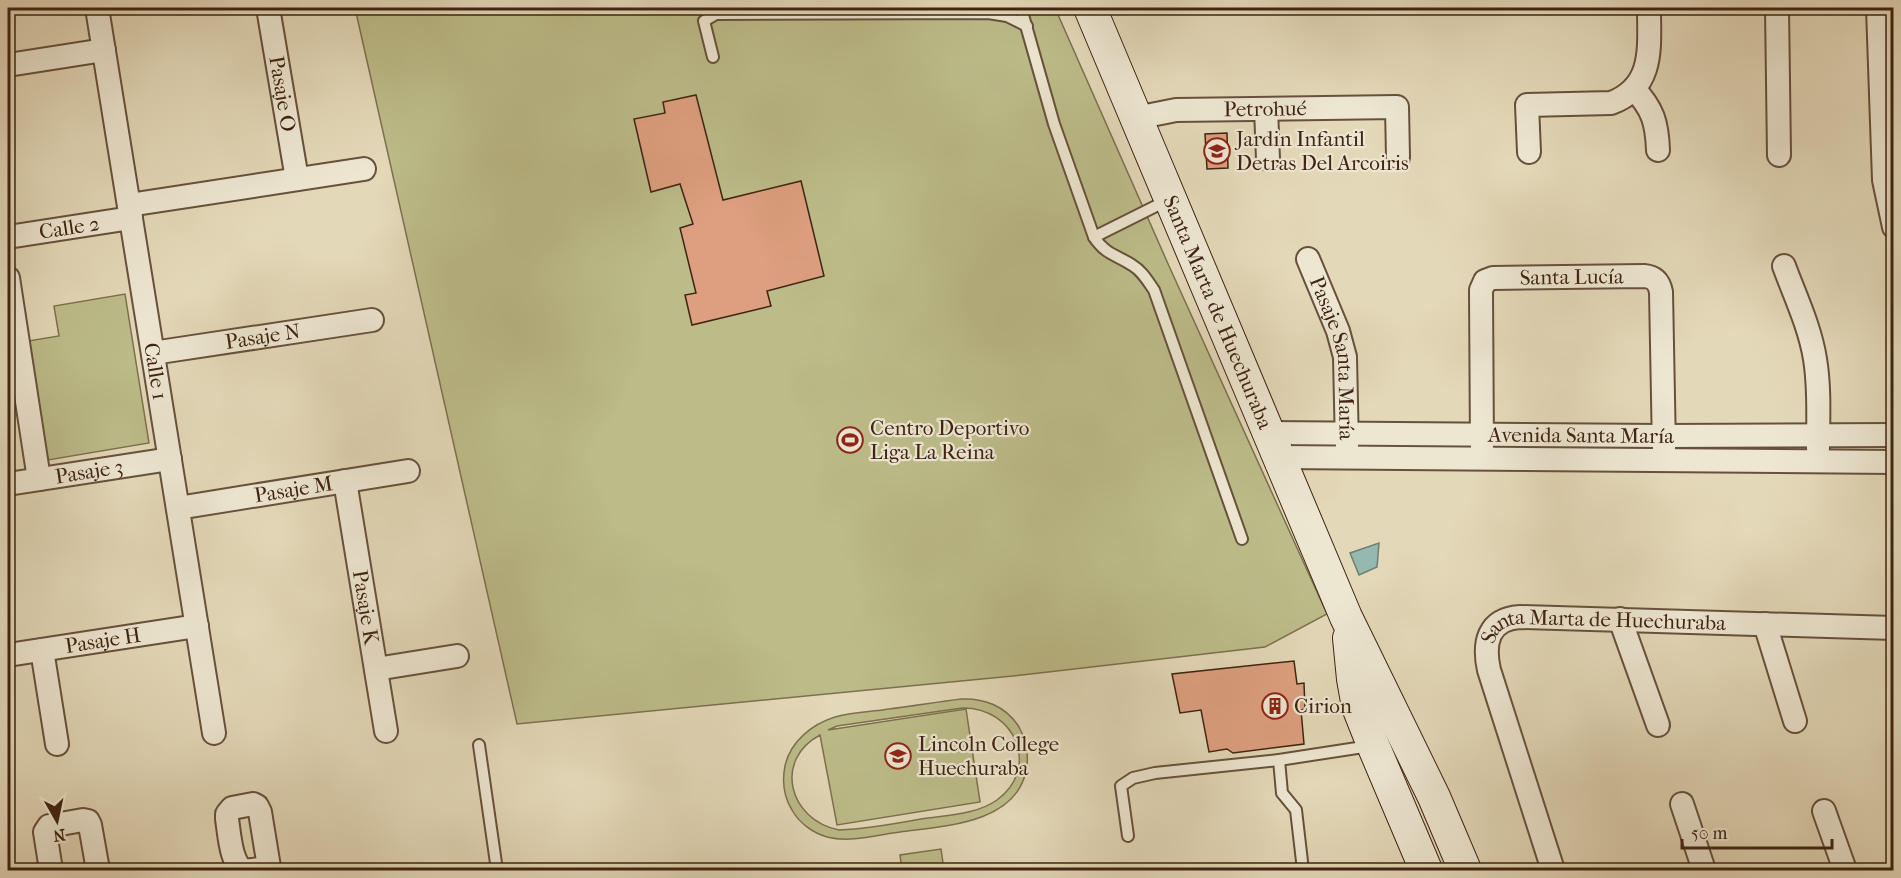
<svg xmlns="http://www.w3.org/2000/svg" width="1901" height="878" viewBox="0 0 1901 878" font-family="'IM FELL French Canon',serif">
<style>
.green{fill:#bcbc89;stroke:#7d704e;stroke-width:1.5;fill-rule:evenodd}
.water{fill:#95b9b1;stroke:#727d71;stroke-width:1.5}
.building{fill:#dd9f7f;stroke:#3e2412;stroke-width:1.5}
.lines{fill:none;stroke-linecap:round;stroke-linejoin:round}
.lane-casing{stroke:#67513c;stroke-width:14}
.street-casing{stroke:#67513c;stroke-width:26}
.secondary-casing{stroke:#3e2412;stroke-width:34}
.lane{stroke:#ede6d1;stroke-width:10}
.street{stroke:#ede6d1;stroke-width:22}
.secondary{stroke:#ede6d1;stroke-width:32}
.labels{text-anchor:middle;dominant-baseline:central;stroke-width:4.5;stroke-linejoin:round;paint-order:stroke}
.street-label{font-size:21px;fill:#3e2412;stroke:#ede6d1}
.poi-label{font-size:21px;fill:#3e2412;stroke:#ede6d1;text-anchor:start}
</style>
<rect width="100%" height="100%" fill="#e3d8b8"/>
<filter id="stains"><feTurbulence type="fractalNoise" baseFrequency=".00333" numOctaves="4"/><feColorMatrix values="0 0 0 0 .2 0 0 0 0 .09 0 0 0 0 .02 0 0 0 .5 -.17"/></filter>
<radialGradient id="worn" r=".72"><stop offset=".6" stop-color="#630" stop-opacity="0"/><stop offset="1" stop-color="#630" stop-opacity=".3"/></radialGradient>
<g class="green">
<polygon points="355,8 1055,8 1169,266 1327,614 1265,647 1022,675 517,724"/>
<polygon points="125,294 149,443 48,460 28,341 59,336 54,306"/>
<path d="M961,699c23,-1 45,7 58,28 8,14 10,29 7,44 -11,53 -83,55 -126,61 -23,3 -50,11 -73,5 -14,-4 -28,-14 -35,-27 -8,-13 -10,-29 -7,-44 5,-24 27,-42 50,-49 17,-5 36,-5 54,-8 24,-3 48,-7 72,-10zM962,708c53,-1 79,60 35,92 -21,15 -51,15 -76,19 -27,5 -55,10 -82,11 -50,-10 -66,-70 -19,-95l17,90 143,-23 -14,-93 -138,21 9,-4z"/>
<polygon points="941,849 944,870 902,870 900,855"/>
</g>
<polygon class="water" points="1379,543 1377,567 1359,575 1350,553"/>
<g class="building">
<polygon points="696,95 723,200 801,181 824,276 767,291 771,306 692,325 685,295 696,293 680,228 693,224 680,184 651,192 634,119 665,113 663,102"/>
<polygon points="1227,133 1228,168 1207,169 1205,134"/>
<polygon points="1294,661 1297,684 1304,683 1305,709 1301,710 1304,744 1233,753 1227,749 1209,752 1201,710 1180,713 1172,674"/>
</g>
<g class="lines">
<g class="lane-casing">
<g id="lane">
<path d="M1021,8l33,116 40,113c12,18 21,17 38,28 10,6 15,15 22,25l88,249"/>
<polyline points="713,57 704,21 716,14 988,13 1007,16 1027,26"/>
<polyline points="1094,237 1168,200"/>
<polyline points="479,745 497,870"/>
<polyline points="1279,760 1282,793 1296,810 1303,870"/>
<polyline points="1128,836 1121,786 1133,778 1155,773 1279,760 1370,746"/>
</g>
</g>
<g class="street-casing">
<g id="street">
<path id="s1" d="M97,8l117,725"/>
<path id="s2" d="M268,8l29,171"/>
<polyline points="1777,8 1779,155"/>
<polyline points="1878,8 1884,180 1894,227"/>
<polyline points="8,65 104,50"/>
<path d="M1634,89c19,20 23,34 24,61"/>
<polyline points="1266,109 1268,159"/>
<path id="s3" d="M1136,118l40,-8 221,-3 1,50"/>
<path d="M1529,152l-2,-47 84,-2c44,-16 38,-57 38,-95"/>
<polyline points="129,205 364,169"/>
<path id="s4" d="M8,237l123,-19"/>
<path id="s5" d="M1308,259l30,72 7,26 2,91"/>
<path d="M1784,266c11,30 26,61 31,93 5,30 3,60 3,89"/>
<polyline points="8,278 39,479"/>
<path id="s6" d="M153,353l219,-33"/>
<path id="s7" d="M1269,433l394,3 231,-1"/>
<path id="s8" d="M1482,449l-1,-159 4,-9 8,-3 151,-2c11,1 15,6 17,16l3,158"/>
<polyline points="1279,457 1894,462"/>
<path id="s9" d="M345,481l41,250"/>
<path id="s10" d="M8,484l162,-25"/>
<path id="s11" d="M178,508l230,-37"/>
<polyline points="1620,619 1658,725"/>
<polyline points="1765,624 1795,721"/>
<polyline points="42,650 57,744"/>
<path id="s12" d="M8,655l189,-29"/>
<polyline points="376,669 457,656"/>
<polyline points="1682,804 1704,870"/>
<polyline points="1824,811 1845,870"/>
<path d="M269,867c-7,1 -16,4 -24,3 -14,-2 -16,-39 -18,-51v-5l5,-6 21,-4 4,2 3,6 9,55 1,3"/>
<polyline points="51,870 45,832 49,826 83,820 88,821 90,825 98,870"/>
<path id="s13" d="M1553,870l-64,-200c-6,-27 -1,-51 31,-53l374,11"/>
</g>
</g>
<g class="secondary-casing">
<g id="secondary">
<path id="s14" d="M1090,8l256,609 88,180 31,73"/>
<polyline points="1349,638 1353,679 1358,707 1373,745 1426,870"/>
</g>
</g>
<use href="#lane" class="lane"/>
<use href="#street" class="street"/>
<use href="#secondary" class="secondary"/>
</g>
<defs>
<g id="school-ring" transform="scale(1.35)"><circle r="9.5" fill="#ede6d1" stroke="#8f2418" stroke-width="1.5"/><path d="M0-5L7-2L0 1L-7-2ZM-4 1L0 2.5L4 1V4Q0 6-4 4Z" fill="#8f2418"/></g>
<g id="stadium-ring" transform="scale(1.35)"><circle r="9.5" fill="#ede6d1" stroke="#8f2418" stroke-width="1.5"/><path d="M0-5a6.5 5 0 1 0 0 10a6.5 5 0 1 0 0-10ZM-3.5-1.8h7v3.6h-7Z" fill="#8f2418"/></g>
<g id="building-ring" transform="scale(1.35)"><circle r="9.5" fill="#ede6d1" stroke="#8f2418" stroke-width="1.5"/><path d="M-4-6H4V6H1V3H-1V6H-4ZM-2.5-4.3h1.7v1.8h-1.7ZM.8-4.3h1.7v1.8H.8ZM-2.5-1h1.7V.8h-1.7ZM.8-1h1.7V.8H.8Z" fill="#8f2418"/></g>
</defs>
<g fill-rule="evenodd">
<use href="#school-ring" x="1217" y="151"/>
<use href="#stadium-ring" x="850" y="440"/>
<use href="#building-ring" x="1275" y="706"/>
<use href="#school-ring" x="898" y="756"/>
</g>
<g class="labels">
<g class="street-label">
<text stroke="none"><textPath href="#s2" startOffset="87">Pasaje O</textPath></text>
<text stroke="none"><textPath href="#s3" startOffset="130">Petrohué</textPath></text>
<text stroke="none"><textPath href="#s4" startOffset="62">Calle 2</textPath></text>
<text stroke="none"><textPath href="#s8" startOffset="256">Santa Lucía</textPath></text>
<text stroke="none"><textPath href="#s14" startOffset="330">Santa Marta de Huechuraba</textPath></text>
<text stroke="none"><textPath href="#s6" startOffset="111">Pasaje N</textPath></text>
<text stroke="none"><textPath href="#s5" startOffset="104">Pasaje Santa María</textPath></text>
<text stroke="none"><textPath href="#s1" startOffset="368">Calle 1</textPath></text>
<text stroke="none"><textPath href="#s7" startOffset="312">Avenida Santa María</textPath></text>
<text stroke="none"><textPath href="#s10" startOffset="82">Pasaje 3</textPath></text>
<text stroke="none"><textPath href="#s11" startOffset="117">Pasaje M</textPath></text>
<text stroke="none"><textPath href="#s9" startOffset="128">Pasaje K</textPath></text>
<text stroke="none"><textPath href="#s13" startOffset="363">Santa Marta de Huechuraba</textPath></text>
<text stroke="none"><textPath href="#s12" startOffset="96">Pasaje H</textPath></text>
</g>
<g class="poi-label">
<text x="1236" y="139">Jardin Infantil<tspan x="1236" dy="24">Detras Del Arcoiris</tspan></text>
<text x="870" y="428">Centro Deportivo<tspan x="870" dy="24">Liga La Reina</tspan></text>
<text x="1294" y="706">Cirion</text>
<text x="918" y="744">Lincoln College<tspan x="918" dy="24">Huechuraba</tspan></text>
</g>
</g>
<rect width="1901" height="878" fill="none" stroke="#e3d8b8" stroke-width="30"/>
<rect x="9" y="9" width="1883" height="860" fill="none" stroke="#3e2412" stroke-width="3"/>
<rect x="15" y="15" width="1871" height="848" fill="none" stroke="#3e2412" stroke-width="1.5"/>
<g transform="translate(57 821) rotate(171)" stroke="#ede6d1" stroke-width="4.5" paint-order="stroke">
<path d="M0-4.5L10 22L0 15L-10 22Z" fill="#3e2412"/>
<text y="-9" font-size="16" font-weight="bold" text-anchor="middle" fill="#3e2412">N</text>
</g>
<path d="M1682 839v9h150v-9" fill="none" stroke="#3e2412" stroke-width="3"/>
<text x="1691" y="839" font-size="18" fill="#3e2412" stroke="#ede6d1" stroke-width="4.5" paint-order="stroke">50 m</text>
<rect width="100%" height="100%" filter="url(#stains)"/>
<rect width="100%" height="100%" fill="url(#worn)"/>
</svg>
